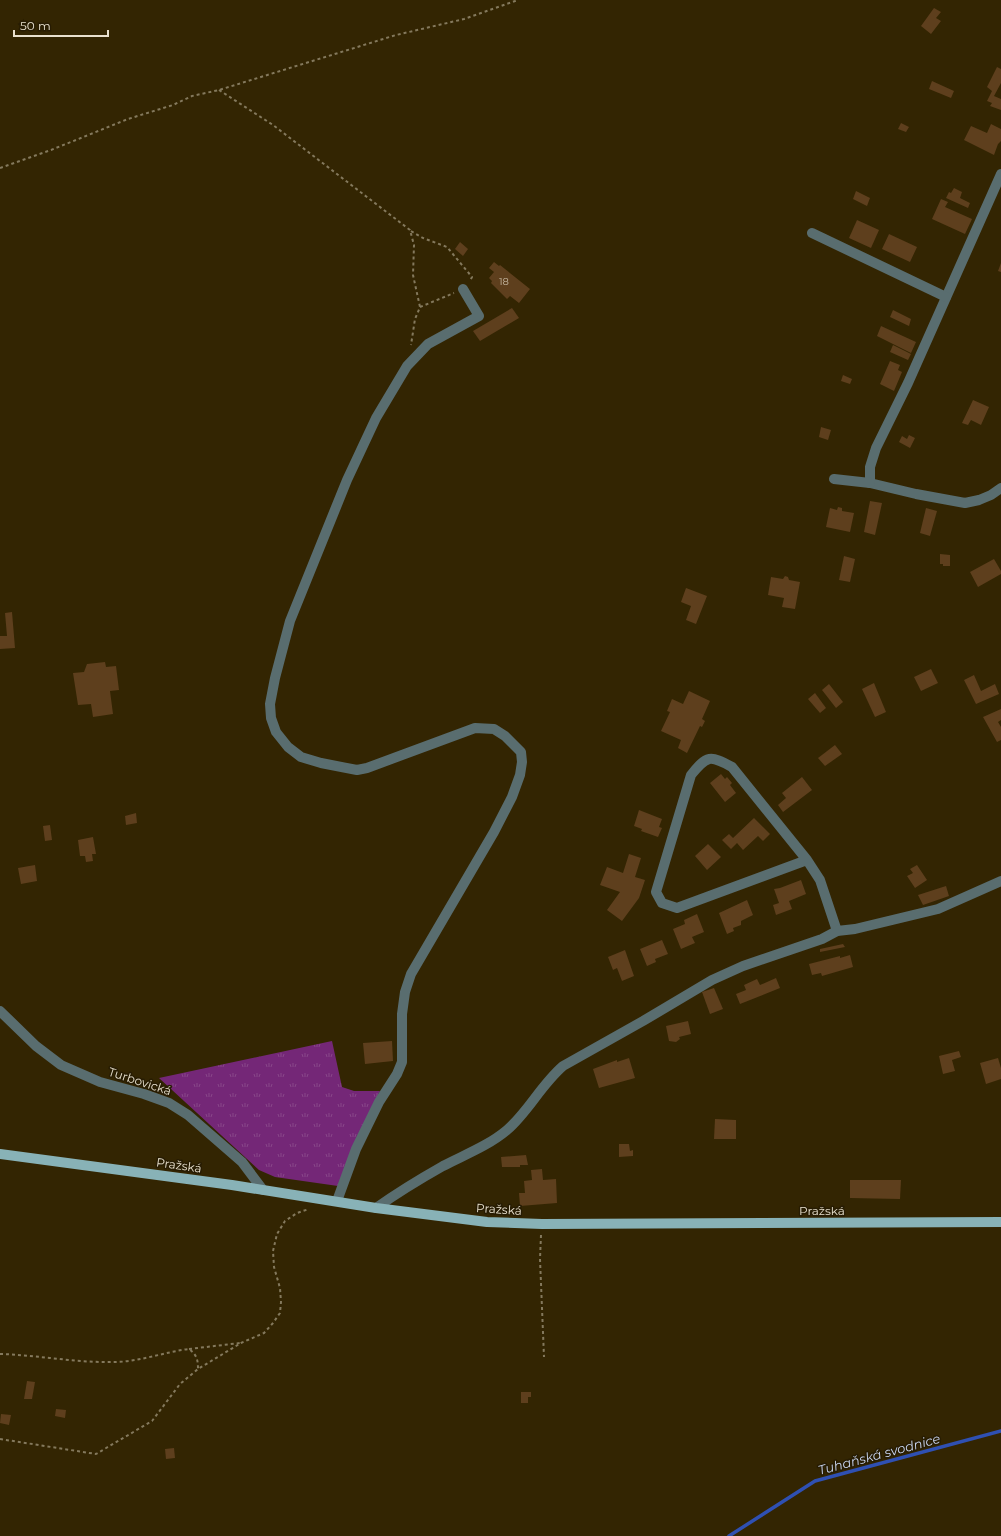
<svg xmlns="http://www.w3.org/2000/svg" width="1001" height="1536" viewBox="0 0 1001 1536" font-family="Montserrat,sans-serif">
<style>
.grass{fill:url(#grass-tufts)}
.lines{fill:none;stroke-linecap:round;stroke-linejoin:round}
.stream{stroke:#2f50b2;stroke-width:3.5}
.building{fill:#5e3f1d}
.path{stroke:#84795d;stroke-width:2;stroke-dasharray:3 3;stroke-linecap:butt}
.minor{stroke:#596d6f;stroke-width:10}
.major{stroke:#88b2b7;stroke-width:10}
.labels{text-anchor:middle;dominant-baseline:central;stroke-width:3;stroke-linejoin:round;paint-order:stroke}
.number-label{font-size:10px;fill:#c6b8a2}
.street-label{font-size:12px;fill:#e9e1ce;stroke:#271c03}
.water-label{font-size:13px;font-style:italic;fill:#c9d5ef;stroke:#271c03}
</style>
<defs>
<pattern id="grass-tufts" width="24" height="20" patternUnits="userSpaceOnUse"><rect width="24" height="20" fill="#742777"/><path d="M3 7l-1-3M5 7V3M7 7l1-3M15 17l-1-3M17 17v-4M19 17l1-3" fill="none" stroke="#884689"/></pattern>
</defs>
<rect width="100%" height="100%" fill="#332502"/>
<polygon class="grass" points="332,1041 342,1087 354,1091 380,1091 348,1159 338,1186 275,1177 259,1170 159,1078"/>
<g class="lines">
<polyline class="stream" points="729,1536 815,1481 1001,1431"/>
</g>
<g class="building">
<polygon points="934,8 941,12 936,18 941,21 931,34 921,26"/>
<polygon points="997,67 1001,69 1001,83 994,96 1001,99 1001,110 990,106 992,103 987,101 992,91 987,87"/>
<polygon points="932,81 954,91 951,98 929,89"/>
<polygon points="901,123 909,127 906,132 898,129"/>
<polygon points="991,124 1001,129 1001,141 998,144 994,155 964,140 971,126 987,133"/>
<polygon points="954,188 962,192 960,198 970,203 968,208 946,198 949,192 951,193"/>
<polygon points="856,191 870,198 867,206 853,199"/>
<polygon points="941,199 948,202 945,207 972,219 965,234 932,219"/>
<polygon points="857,220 879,230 871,248 849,238"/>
<polygon points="889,234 917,247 910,262 882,249"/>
<polygon points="460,242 468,249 463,256 455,249"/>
<polygon points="494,262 499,266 500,265 530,289 519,303 510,296 507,299 491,283 492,281 489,278 494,272 489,268"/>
<polygon points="1001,263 1001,272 998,271"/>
<polygon points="512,308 519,318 480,341 473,331"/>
<polygon points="893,310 911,319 909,326 890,317"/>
<polygon points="881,326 916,342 911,353 877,336"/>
<polygon points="893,345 911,354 908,360 890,352"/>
<polygon points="890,361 900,365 898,370 902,372 894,391 880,384"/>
<polygon points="843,375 852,379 850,384 841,381"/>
<polygon points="973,400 989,407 981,425 971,420 968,425 962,423"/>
<polygon points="821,427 831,430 828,440 819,437"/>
<polygon points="909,435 915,438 910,448 899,442 902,436 907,439"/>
<polygon points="870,501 882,503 875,535 864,532"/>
<polygon points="838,507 842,508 842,511 854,513 850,532 826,527 830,508 837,510"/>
<polygon points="926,508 937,511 930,536 920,533"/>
<polygon points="940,554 950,555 950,566 943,566 943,564 940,564"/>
<polygon points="844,556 855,559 850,582 839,580"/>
<polygon points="994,559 1001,571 1001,574 978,587 970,572"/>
<polygon points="785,576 788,577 789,580 800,582 795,609 782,607 784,598 768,595 771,577 783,579"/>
<polygon points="686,588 707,596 696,624 686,620 691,606 681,602"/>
<polygon points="12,612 15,648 0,649 0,636 7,636 5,613"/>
<polygon points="105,662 106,667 116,666 119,690 110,691 113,714 93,717 91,704 78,705 73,673 84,672 87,664"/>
<polygon points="931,669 938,683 921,691 914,677"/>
<polygon points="974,675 981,691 995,684 999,694 976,704 964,680"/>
<polygon points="874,683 886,712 875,717 862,689"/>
<polygon points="829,684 843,702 836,708 822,690"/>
<polygon points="689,691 710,701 702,719 705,721 702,727 700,726 687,753 678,748 681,740 661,731 670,712 667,711 672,699 683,704"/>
<polygon points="815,693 826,708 820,713 808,699"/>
<polygon points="1001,709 1001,720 998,722 1001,727 1001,740 997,742 983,717"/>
<polygon points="835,745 842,754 825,766 818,758"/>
<polygon points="721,774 725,779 727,777 732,783 730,785 736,793 725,802 710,783"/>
<polygon points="802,777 812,790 783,812 778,805 786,798 782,793"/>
<polygon points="639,810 662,819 659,827 662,828 658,837 641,831 642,829 634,826"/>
<polygon points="136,813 137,823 126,825 125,816"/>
<polygon points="754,818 770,834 763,841 758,836 743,850 737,843 731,849 722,840 729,834 733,838"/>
<polygon points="50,825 52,840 45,841 43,826"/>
<polygon points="93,837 96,854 92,854 93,861 86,862 85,856 80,856 78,840"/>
<polygon points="708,844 721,857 707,870 695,856"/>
<polygon points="629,854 641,858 635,877 645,880 639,898 622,921 607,910 620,892 600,885 607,867 623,873"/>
<polygon points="35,865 37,881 21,884 18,868"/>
<polygon points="917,865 927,880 915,888 907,876 913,873 910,869"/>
<polygon points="801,880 806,894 789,901 792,909 776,915 773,905 779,903 774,889 780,888"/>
<polygon points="946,886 949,896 923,905 918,895"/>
<polygon points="747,900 753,915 741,921 741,925 733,928 734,931 727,934 719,913"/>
<polygon points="697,914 704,932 692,937 695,943 681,949 673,929 685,924 684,920"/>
<polygon points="662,940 668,954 655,959 656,962 647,966 640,949"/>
<polygon points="843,944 845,947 820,952 820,949"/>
<polygon points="625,950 634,976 622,981 617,968 613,970 608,957"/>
<polygon points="850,955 853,967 822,976 821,973 812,975 809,964 840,956 840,958"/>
<polygon points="776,978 780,988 740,1004 736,994 746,990 744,985 757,979 760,985"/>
<polygon points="714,988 723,1009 710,1014 702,992"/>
<polygon points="688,1021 691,1034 679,1037 680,1039 676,1042 669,1041 666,1026"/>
<polygon points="392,1041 393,1061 365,1064 363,1043"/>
<polygon points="959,1051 961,1057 952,1060 955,1071 943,1074 939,1056"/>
<polygon points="629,1058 635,1078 599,1088 593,1069 617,1060 617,1062"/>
<polygon points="998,1058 1001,1068 1001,1079 986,1084 980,1063"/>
<polygon points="715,1119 736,1120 736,1139 714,1139"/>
<polygon points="619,1144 629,1144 630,1151 633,1150 633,1156 619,1157"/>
<polygon points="526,1155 528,1165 520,1165 520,1167 502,1167 501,1157"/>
<polygon points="542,1169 543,1180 556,1179 557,1203 520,1206 519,1193 525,1193 524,1181 532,1180 531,1170"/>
<polygon points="850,1180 901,1180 900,1199 850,1198"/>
<polygon points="27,1381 35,1382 32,1399 24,1399"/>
<polygon points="521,1392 531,1392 531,1397 528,1397 528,1403 521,1403"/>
<polygon points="56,1409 66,1410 65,1418 55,1416"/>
<polygon points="1,1414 11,1415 9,1425 0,1423"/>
<polygon points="174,1448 175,1458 166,1459 165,1449"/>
</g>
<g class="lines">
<g class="path">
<polyline points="219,90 273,125 410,230 414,245 413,275 420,307 415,319 411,345"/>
<polyline points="0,168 51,150 128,119 173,105 192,96 219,90 396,35 464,19 518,0"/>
<polyline points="411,231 423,238 447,247 472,277 470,281"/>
<polyline points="420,307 454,293"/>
<polyline points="541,1235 540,1259 544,1357"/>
<polyline points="189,1349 240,1343"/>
<path d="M0,1354c38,1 76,9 114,8 25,0 50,-10 75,-13 8,6 9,11 9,20"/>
<polyline points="0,1439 96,1454 152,1421 180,1384 198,1369 241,1343 264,1333 273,1323 280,1313 281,1302 280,1288 274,1267 273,1251 277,1234 285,1221 297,1213 309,1209"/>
</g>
<g class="minor">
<polyline points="1001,174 908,383 876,448 870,467 870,483 916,494 965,503 979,500 991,495 1001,488"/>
<polyline points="812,233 946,297"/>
<polyline points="834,479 870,483"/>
<path d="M807,860l-130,48 -15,-5 -6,-11 35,-117c16,-20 19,-20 41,-8l75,93 13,20 17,51"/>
<polyline points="0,1011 36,1046 61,1065 100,1082 144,1094 169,1103 188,1115 242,1162 263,1190"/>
<polyline points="337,1201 356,1149 379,1102 397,1074 402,1062 402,1014 405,992 411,974 494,832 512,797 520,775 522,762 521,752 505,736 494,729 475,728 367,768 357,770 321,763 301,757 288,747 276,732 271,718 270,704 275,678 290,621 347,480 376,418 407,366 428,344 479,316 463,289"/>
<path d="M376,1208c21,-15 44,-29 67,-42 21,-11 45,-20 64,-36 21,-18 34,-45 56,-64l80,-45 69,-41 31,-14 79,-27 15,-8 18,-2 83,-20 63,-28"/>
</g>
<polyline class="major" points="0,1154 232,1185 376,1208 487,1222 542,1224 1001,1222"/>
</g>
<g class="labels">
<g class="number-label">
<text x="504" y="281">18</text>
</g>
<g class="street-label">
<text transform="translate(140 1081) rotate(18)">Turbovická</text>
<text transform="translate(179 1165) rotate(8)">Pražská</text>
<text transform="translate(499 1209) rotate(4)">Pražská</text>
<text x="822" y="1210">Pražská</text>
</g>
<g class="water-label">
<text transform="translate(879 1454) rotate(-15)">Tuhaňská svodnice</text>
</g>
</g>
<path d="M14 30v6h94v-6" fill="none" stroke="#e9e1ce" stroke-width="2"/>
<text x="20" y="30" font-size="12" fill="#e9e1ce" stroke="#271c03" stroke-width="3" paint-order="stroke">50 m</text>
</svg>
